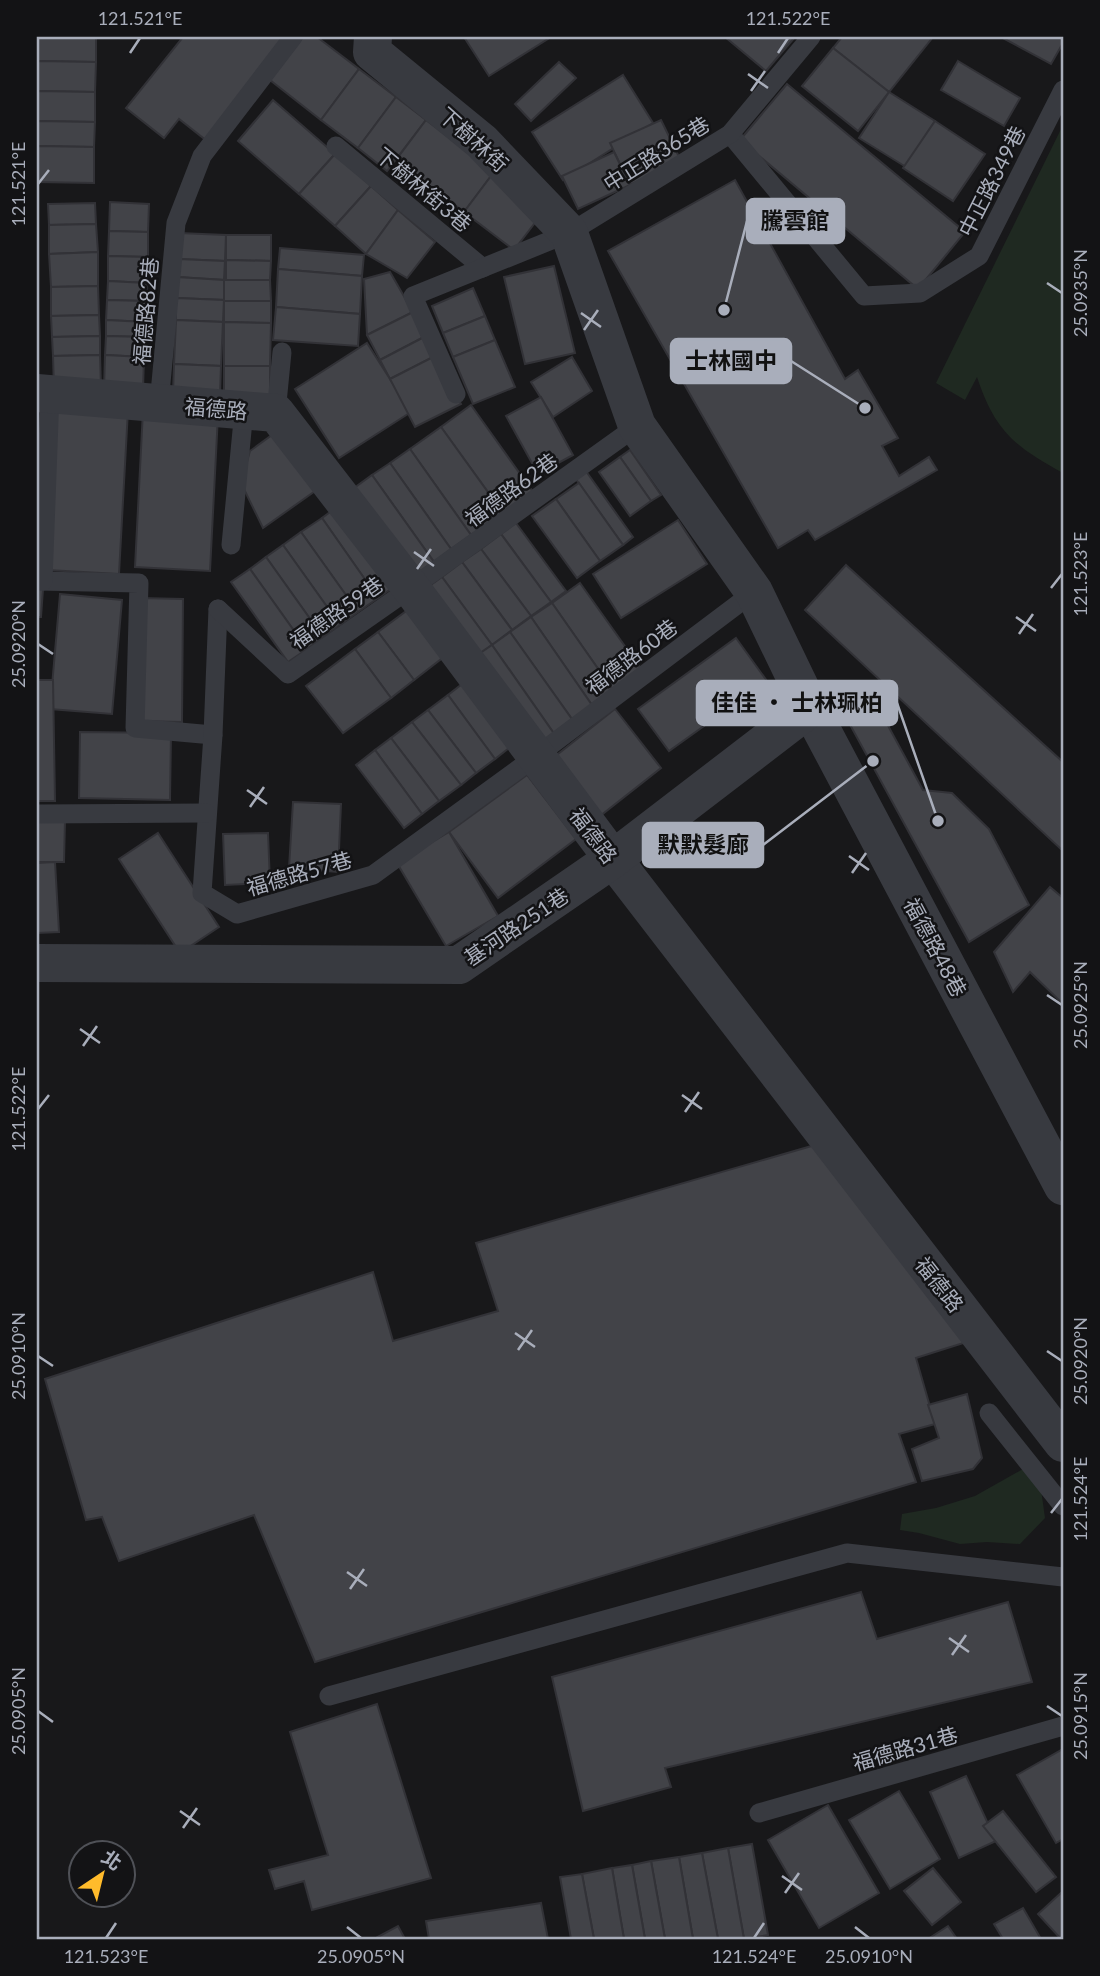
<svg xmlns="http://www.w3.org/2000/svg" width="1100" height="1976" viewBox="0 0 1100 1976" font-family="Lato,'Noto Sans TC',sans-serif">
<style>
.green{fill:#1f2921}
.building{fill:#424348;stroke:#323237;stroke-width:2}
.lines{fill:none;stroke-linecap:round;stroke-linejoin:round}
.lane{stroke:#383a40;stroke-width:19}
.street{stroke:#383a40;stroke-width:38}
.ticks{fill:none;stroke:#a9aebb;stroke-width:2.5}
.labels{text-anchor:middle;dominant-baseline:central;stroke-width:5;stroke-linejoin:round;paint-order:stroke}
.street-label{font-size:21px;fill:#a9aebb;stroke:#131315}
.leader{fill:none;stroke:#a9aebb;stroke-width:2.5}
.callout-dot{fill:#a9aebb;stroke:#131315;stroke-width:2.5}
.callout{fill:#a9aebb;stroke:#a9aebb;stroke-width:2.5}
.callout-label{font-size:23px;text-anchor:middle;font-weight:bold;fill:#111}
.neatline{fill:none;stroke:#a9aebb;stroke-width:2.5}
.ticks-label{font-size:18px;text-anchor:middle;fill:#a9aebb}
</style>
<rect width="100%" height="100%" fill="#18181a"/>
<g class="green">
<path d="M1063,125v348c-49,-27 -68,-42 -86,-96l-12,23 -29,-17z"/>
<polygon points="1023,1469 1041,1489 1045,1518 1020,1544 987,1542 960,1544 919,1533 900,1530 902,1514 936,1508 975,1496"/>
</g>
<g class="building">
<polygon points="37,37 96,37 96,62 37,61"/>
<polygon points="183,37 290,37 207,141 179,119 164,138 126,108"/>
<polygon points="303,37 317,37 359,69 321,120 270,80"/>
<polygon points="464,37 551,37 489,76"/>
<polygon points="725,37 795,37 766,71"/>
<polygon points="842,37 933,37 889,92 833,48"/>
<polygon points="1001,37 1063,37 1063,43 1051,64"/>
<polygon points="833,48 889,92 858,131 802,86"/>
<polygon points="37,61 96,62 95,92 37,91"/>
<polygon points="958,61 1020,98 1004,126 941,90"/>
<polygon points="559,62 576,78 531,121 515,104"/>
<polygon points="359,69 396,97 358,148 321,120"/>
<polygon points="623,75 653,123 563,180 532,132"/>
<polygon points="787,84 965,232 918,289 740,140"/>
<polygon points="37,91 95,92 95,122 37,121"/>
<polygon points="889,92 935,121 906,167 859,138"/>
<polygon points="396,97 426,120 387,171 358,148"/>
<polygon points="273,100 335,154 299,194 238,141"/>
<polygon points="426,120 494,172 464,212 396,160"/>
<polygon points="661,120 681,161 630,185 610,143"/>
<polygon points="37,121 95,122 94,147 37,146"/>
<polygon points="935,121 985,154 953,201 903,168"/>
<polygon points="37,146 94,147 94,183 37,182"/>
<polygon points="614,152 630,185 578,209 562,176"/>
<polygon points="335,154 371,186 335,226 299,194"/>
<polygon points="494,172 544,211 514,250 464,212"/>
<polygon points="735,180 845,379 858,370 898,438 882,446 899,476 929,457 937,470 815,540 808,530 778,548 608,251"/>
<polygon points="371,186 398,210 366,254 335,226"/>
<polygon points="110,202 149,204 148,232 109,231"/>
<polygon points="95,203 96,224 49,225 48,204"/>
<polygon points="398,210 435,242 407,278 366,254"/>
<polygon points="96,224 98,252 49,254 49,225"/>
<polygon points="109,231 148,232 148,257 108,256"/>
<polygon points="179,233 226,235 225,261 178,259"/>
<polygon points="226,235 271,235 271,261 226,260"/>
<polygon points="280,248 364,255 362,276 278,269"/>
<polygon points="98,252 98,286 51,287 49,254"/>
<polygon points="108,256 148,257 147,283 108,281"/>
<polygon points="178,259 225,261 224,280 177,277"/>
<polygon points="226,260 271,261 270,280 226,280"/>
<polygon points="554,266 575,353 525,364 504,277"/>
<polygon points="278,269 362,276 360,314 276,307"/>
<polygon points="390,272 413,312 367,335 364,279"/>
<polygon points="177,277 224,280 224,300 176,298"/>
<polygon points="224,280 270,280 271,301 224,301"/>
<polygon points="108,281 147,283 146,301 107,300"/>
<polygon points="98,286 99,315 51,316 51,287"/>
<polygon points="473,288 485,316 443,333 432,306"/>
<polygon points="176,298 224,300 223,322 176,320"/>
<polygon points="107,300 146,301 146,322 106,320"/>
<polygon points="224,301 271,301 271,323 224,322"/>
<polygon points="276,307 360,314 358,346 273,340"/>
<polygon points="413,312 426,336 380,360 367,335"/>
<polygon points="99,315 100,336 52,337 51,316"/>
<polygon points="485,316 495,340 453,357 443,333"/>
<polygon points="106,320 146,322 145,337 106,336"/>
<polygon points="176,320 223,322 221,366 174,364"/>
<polygon points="224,322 271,323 270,366 224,366"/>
<polygon points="100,336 100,355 53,356 52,337"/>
<polygon points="106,336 145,337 144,357 105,355"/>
<polygon points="426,336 435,356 390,379 380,360"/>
<polygon points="495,340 515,387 473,404 453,357"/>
<polygon points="367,343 411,412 339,458 295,389"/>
<polygon points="100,355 101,388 54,389 53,356"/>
<polygon points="105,355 144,357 143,390 104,389"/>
<polygon points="435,356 461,404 415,427 390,379"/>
<polygon points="572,357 592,391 553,417 531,382"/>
<polygon points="174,364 221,366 220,394 173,393"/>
<rect x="224" y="366" width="46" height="37"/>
<polygon points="37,397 40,542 37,542"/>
<polygon points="541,397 573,455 538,474 506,416"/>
<polygon points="471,405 533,492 503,513 441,427"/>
<polygon points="56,406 128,410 119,574 47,570"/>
<polygon points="143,410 218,415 210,571 135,567"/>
<polygon points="283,427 325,484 263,528 241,483 250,451"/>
<polygon points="441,427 503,513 471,535 410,449"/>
<polygon points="410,449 471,535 451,549 390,463"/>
<polygon points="630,450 661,495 651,501 620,457"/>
<polygon points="620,457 651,501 630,516 599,472"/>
<polygon points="390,463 451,549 434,562 372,475"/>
<polygon points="583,467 633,537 623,545 573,475"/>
<polygon points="372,475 434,562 412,577 350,491"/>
<polygon points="579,483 623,545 600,561 556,499"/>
<polygon points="556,499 600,561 577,578 532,516"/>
<polygon points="345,501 402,581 378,598 322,518"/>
<polygon points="322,518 378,598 358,612 301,532"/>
<polygon points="678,520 707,564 621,618 593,574"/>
<polygon points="516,523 566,591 551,602 501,534"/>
<polygon points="301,532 358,612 340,625 283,545"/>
<polygon points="501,534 551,602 531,616 481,549"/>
<polygon points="283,545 340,625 323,637 266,557"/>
<polygon points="481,549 531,616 512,630 462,562"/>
<polygon points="266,557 323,637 307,649 250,569"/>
<polygon points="462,562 512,630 492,645 442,577"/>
<polygon points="846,565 1063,762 1063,851 805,610"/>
<polygon points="250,569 307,649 288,662 231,582"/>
<polygon points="442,577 492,645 471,660 421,592"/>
<polygon points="580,583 644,673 615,693 552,603"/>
<polygon points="37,588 43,589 41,617 37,617"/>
<polygon points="60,594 122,600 112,714 50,709"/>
<polygon points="140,598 183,599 182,722 139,721"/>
<polygon points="552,603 615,693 594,708 531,617"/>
<polygon points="409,609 445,656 414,680 378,632"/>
<polygon points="531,617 594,708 574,722 510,632"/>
<polygon points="378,632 414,680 391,698 355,649"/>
<polygon points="510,632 574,722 555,735 492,645"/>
<polygon points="736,638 767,681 669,751 638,709"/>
<polygon points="492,645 555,735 534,750 470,660"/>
<polygon points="355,649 391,698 343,733 306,686"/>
<polygon points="37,680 53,680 55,801 37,801"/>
<polygon points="466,681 514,744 495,759 448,695"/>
<polygon points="448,695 495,759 476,773 428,710"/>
<polygon points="615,709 661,768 600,816 553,758"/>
<polygon points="879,709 923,790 952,793 989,829 1029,905 969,942 848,721"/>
<polygon points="428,710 476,773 461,785 412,722"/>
<polygon points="412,722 461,785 439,801 391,738"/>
<polygon points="80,732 171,733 170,800 79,798"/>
<polygon points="391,738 439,801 422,814 375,750"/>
<polygon points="375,750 422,814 404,828 356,765"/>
<polygon points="527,775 576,839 498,898 449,832"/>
<polygon points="293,802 341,804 338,872 289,868"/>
<polygon points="37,819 65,820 64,862 37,862"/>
<polygon points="449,832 498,916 446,946 397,863"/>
<polygon points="158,833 219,927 180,953 119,859"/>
<polygon points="268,833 270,883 225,885 223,834"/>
<polygon points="55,862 59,932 37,933 37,863"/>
<polygon points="1050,887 1063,898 1063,1004 1030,972 1013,992 994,952"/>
<polygon points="822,1143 973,1340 916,1358 935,1424 899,1434 916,1482 315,1662 254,1515 119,1561 102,1517 86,1520 45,1379 373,1272 393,1341 498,1311 476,1243"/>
<polygon points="967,1394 982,1458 973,1469 922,1481 912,1449 939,1438 928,1405"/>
<polygon points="861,1592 877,1639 1008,1602 1032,1682 665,1768 671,1787 583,1811 552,1677"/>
<polygon points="377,1704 431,1878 312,1910 304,1881 275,1889 269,1870 328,1855 290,1732"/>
<polygon points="1063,1749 1063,1839 1056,1843 1017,1775"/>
<polygon points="966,1776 996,1841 959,1858 930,1792"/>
<polygon points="899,1791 940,1859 890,1889 849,1820"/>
<polygon points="828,1805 879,1893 819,1928 768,1840"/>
<polygon points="1003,1811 1056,1877 1036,1892 983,1826"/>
<polygon points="752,1844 768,1935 744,1939 728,1848"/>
<polygon points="728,1848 744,1939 718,1939 702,1853"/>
<polygon points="702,1853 718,1939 693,1939 679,1857"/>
<polygon points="679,1857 693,1939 665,1939 651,1861"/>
<polygon points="651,1861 665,1939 645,1939 632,1865"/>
<polygon points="632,1865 645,1939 624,1939 612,1868"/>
<polygon points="612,1868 624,1939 594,1939 582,1874"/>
<polygon points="933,1868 961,1902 932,1925 904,1891"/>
<polygon points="582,1874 594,1939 571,1939 560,1877"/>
<polygon points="1062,1892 1063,1939 1061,1939 1038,1914"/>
<polygon points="541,1903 548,1939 429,1939 426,1921"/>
<polygon points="1023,1908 1041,1939 1003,1939 994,1924"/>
<polygon points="398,1926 405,1939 374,1939"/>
<polygon points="948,1926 957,1939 928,1939"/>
</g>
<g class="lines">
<g class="lane">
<polyline points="730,134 864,296 920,293 979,256 1063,90"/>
<polyline points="336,146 483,268"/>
<polyline points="456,394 413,296 569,233 730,134 811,37"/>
<polyline points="159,404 176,223 202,156 293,37"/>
<polyline points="276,413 282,352"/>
<polyline points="231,545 244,410"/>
<polyline points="37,581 139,583 135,728 213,735"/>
<polyline points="43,581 50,393"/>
<polyline points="218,609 213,735 202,893 237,914 373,875 535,757 754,592"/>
<polyline points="218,609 288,674 411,588 637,426"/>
<polyline points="37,814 206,813"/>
<polyline points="989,1413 1063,1506"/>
<polyline points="329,1696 847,1553 1063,1577"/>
<polyline points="759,1813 1063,1726"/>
</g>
<g class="street">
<polyline points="373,37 372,52 482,142 569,233 637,426 754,592 810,708 1063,1186"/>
<polyline points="37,393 276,413 411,588 613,859 1063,1443"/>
<polyline points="37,963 459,965 613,859 810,708"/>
</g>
</g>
<path class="ticks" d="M130,53l10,-15M778,53l10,-15M748,74l20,14M751,91l14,-20M38,184l11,-14M1047,283l15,10M581,313l20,14M584,330l14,-20M414,552l20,14M417,569l14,-20M1051,588l11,-14M1016,617l20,14M1019,634l14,-20M38,644l15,10M247,790l20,14M250,807l14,-20M849,856l20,14M852,873l14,-20M1047,995l15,10M80,1029l20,14M83,1046l14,-20M682,1095l20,14M38,1109l11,-14M685,1112l14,-20M515,1333l20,14M518,1350l14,-20M1047,1351l15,10M38,1356l15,10M1051,1513l11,-14M347,1572l20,14M350,1589l14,-20M949,1638l20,14M952,1655l14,-20M1047,1706l15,10M38,1711l15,11M180,1811l20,14M183,1828l14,-20M782,1876l20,14M785,1893l14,-20M347,1927l14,11M855,1927l14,11M106,1938l10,-15M754,1938l10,-15"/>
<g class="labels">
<g class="street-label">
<text transform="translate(474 139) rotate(42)">下樹林街</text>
<text transform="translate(656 153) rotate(-32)">中正路365巷</text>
<text transform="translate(991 181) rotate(-63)">中正路349巷</text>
<text transform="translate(424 189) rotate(40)">下樹林街3巷</text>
<text transform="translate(145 311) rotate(-85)">福德路82巷</text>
<text transform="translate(216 408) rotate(5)">福德路</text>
<text transform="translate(511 489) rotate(-36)">福德路62巷</text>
<text transform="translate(336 612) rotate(-35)">福德路59巷</text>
<text transform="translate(631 656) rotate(-37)">福德路60巷</text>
<text transform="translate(594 835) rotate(53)">福德路</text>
<text transform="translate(299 873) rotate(-16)">福德路57巷</text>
<text transform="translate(516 926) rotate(-34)">基河路251巷</text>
<text transform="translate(936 947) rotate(62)">福德路48巷</text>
<text transform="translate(940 1284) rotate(52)">福德路</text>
<text transform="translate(905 1748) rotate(-16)">福德路31巷</text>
</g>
</g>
<path class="leader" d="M724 310L747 221M865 408L791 361M938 821L897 703M873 761L763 845"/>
<g class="callout-dot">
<circle cx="724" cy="310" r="7"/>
<circle cx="865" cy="408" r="7"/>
<circle cx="938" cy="821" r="7"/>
<circle cx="873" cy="761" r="7"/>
</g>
<g class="callout">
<rect x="747" y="199" width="97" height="44" rx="7"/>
<rect x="671" y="339" width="120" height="44" rx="7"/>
<rect x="697" y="681" width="200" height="44" rx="7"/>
<rect x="643" y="823" width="120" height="44" rx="7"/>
</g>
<g class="callout-label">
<text x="795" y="229">騰雲館</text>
<text x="731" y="369">士林國中</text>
<text x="797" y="711">佳佳 ‧ 士林珮柏</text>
<text x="703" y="853">默默髮廊</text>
</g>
<rect width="1100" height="1976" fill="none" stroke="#131315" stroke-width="77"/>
<g transform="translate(102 1874) rotate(35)"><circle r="33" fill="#131315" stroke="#4f5157" stroke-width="2"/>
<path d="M0-5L12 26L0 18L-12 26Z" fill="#ffbb2b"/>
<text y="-10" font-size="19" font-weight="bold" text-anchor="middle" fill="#a9aebb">北</text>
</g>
<rect x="38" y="38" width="1024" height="1900" class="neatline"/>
<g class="ticks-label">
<text x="140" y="25">121.521°E</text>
<text x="788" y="25">121.522°E</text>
<text transform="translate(19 184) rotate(-90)" y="6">121.521°E</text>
<text transform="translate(1081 293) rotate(-90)" y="6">25.0935°N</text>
<text transform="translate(1081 574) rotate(-90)" y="6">121.523°E</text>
<text transform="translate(19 644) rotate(-90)" y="6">25.0920°N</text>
<text transform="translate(1081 1005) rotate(-90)" y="6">25.0925°N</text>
<text transform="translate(19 1109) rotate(-90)" y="6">121.522°E</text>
<text transform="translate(19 1356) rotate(-90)" y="6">25.0910°N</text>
<text transform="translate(1081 1361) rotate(-90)" y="6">25.0920°N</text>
<text transform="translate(1081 1499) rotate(-90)" y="6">121.524°E</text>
<text transform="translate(19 1711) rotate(-90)" y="6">25.0905°N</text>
<text transform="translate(1081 1716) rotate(-90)" y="6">25.0915°N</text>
<text x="106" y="1963">121.523°E</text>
<text x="361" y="1963">25.0905°N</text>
<text x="754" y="1963">121.524°E</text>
<text x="869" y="1963">25.0910°N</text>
</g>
</svg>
